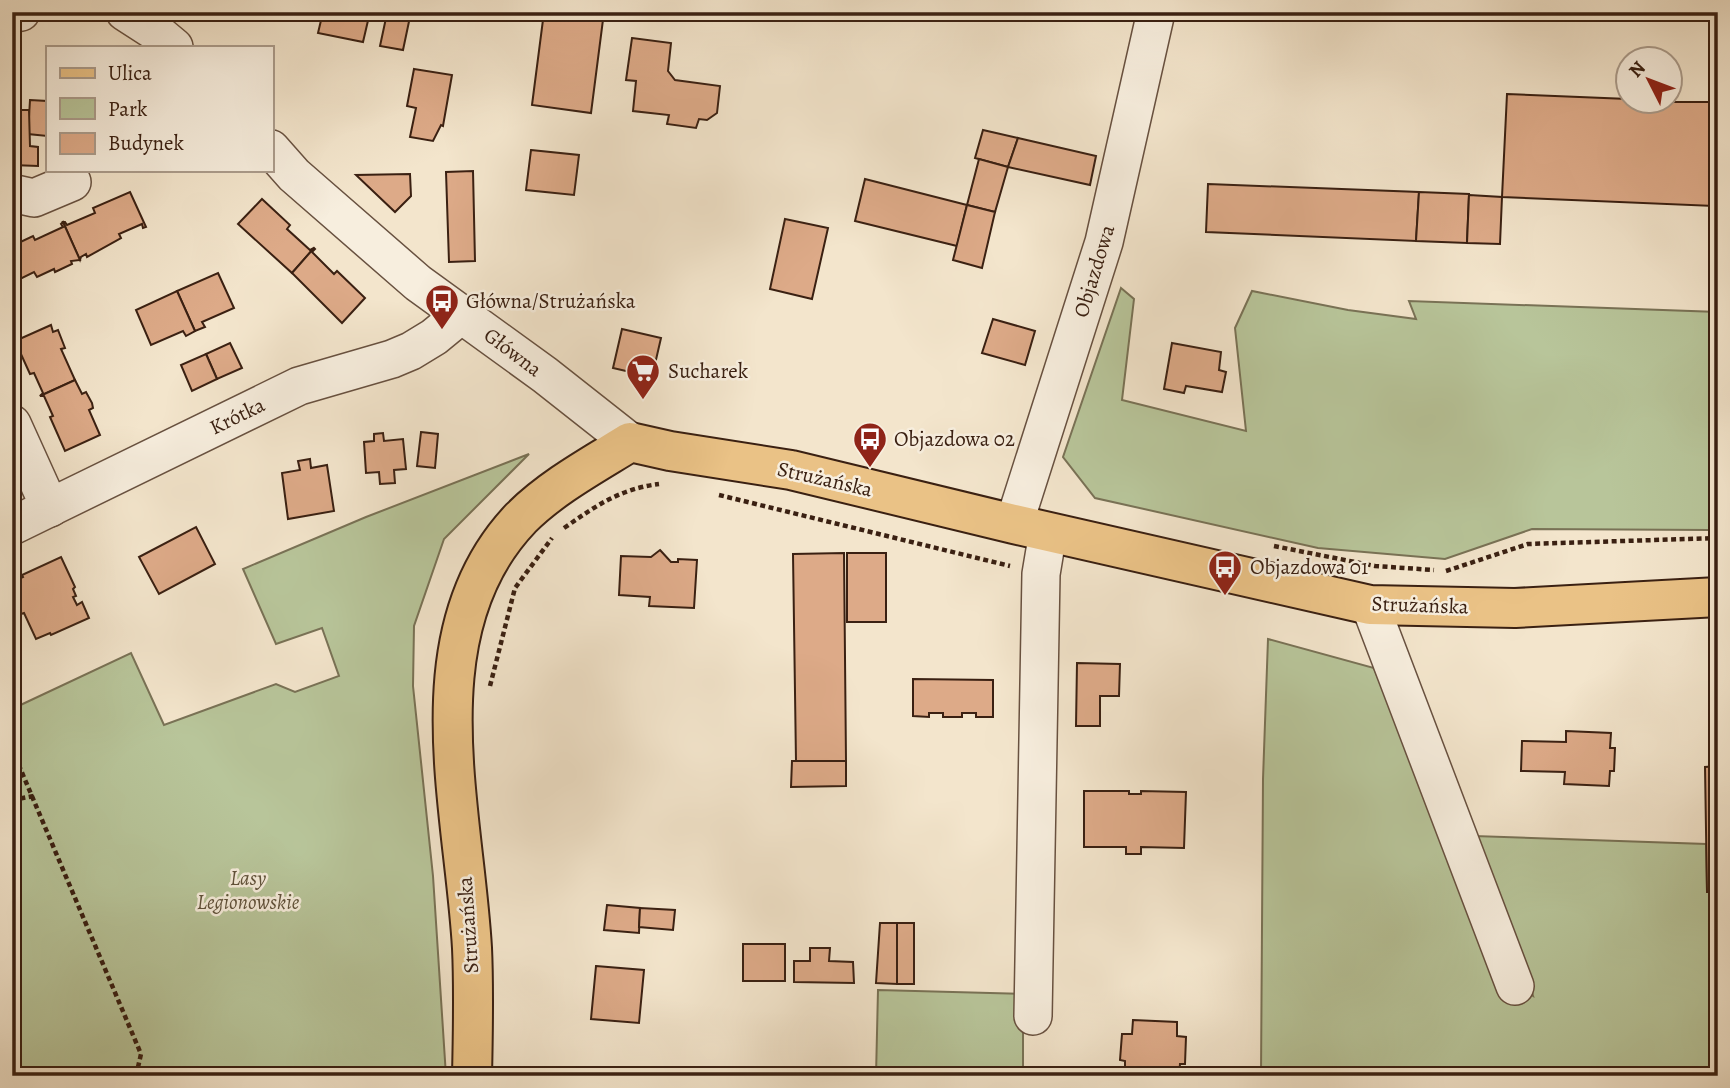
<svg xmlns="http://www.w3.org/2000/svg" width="1730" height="1088" viewBox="0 0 1730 1088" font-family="Alegreya,serif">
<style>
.green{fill:#b8c59a;stroke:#797256;stroke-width:2}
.building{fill:#da8;stroke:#3a2012;stroke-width:2}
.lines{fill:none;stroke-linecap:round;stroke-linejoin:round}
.minor-casing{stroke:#685140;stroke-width:40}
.major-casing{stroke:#3a2012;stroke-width:42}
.path{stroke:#3a2012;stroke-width:4.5;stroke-dasharray:5 3.5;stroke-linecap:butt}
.minor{stroke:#f7eede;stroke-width:37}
.major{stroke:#eac286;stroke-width:38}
.labels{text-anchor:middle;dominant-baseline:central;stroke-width:5;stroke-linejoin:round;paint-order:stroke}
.street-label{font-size:21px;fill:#3a2012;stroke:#f7eede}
.poi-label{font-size:21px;fill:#3a2012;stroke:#f7eede;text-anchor:start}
.park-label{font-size:21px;font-style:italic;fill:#60523b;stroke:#f7eede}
</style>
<rect width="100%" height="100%" fill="#f3e5cc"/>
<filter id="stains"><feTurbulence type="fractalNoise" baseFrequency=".00286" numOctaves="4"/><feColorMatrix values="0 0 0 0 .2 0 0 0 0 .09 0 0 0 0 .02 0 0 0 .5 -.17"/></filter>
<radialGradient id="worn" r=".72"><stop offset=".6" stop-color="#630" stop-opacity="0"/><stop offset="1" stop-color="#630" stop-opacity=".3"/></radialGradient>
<g class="green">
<polygon points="1121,288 1134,299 1122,400 1246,431 1235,328 1252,291 1348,310 1416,319 1409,301 1718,312 1718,525 1709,530 1532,529 1445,559 1318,548 1095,498 1063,457"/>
<polygon points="529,454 444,539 414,626 413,686 433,876 446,1076 12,1076 12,709 131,653 164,725 276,684 295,692 339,676 322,628 276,644 243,569 366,517"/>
<polygon points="1268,639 1374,668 1501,978 1533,996 1516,940 1475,836 1706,844 1707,891 1718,892 1718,1076 1261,1076 1263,779"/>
<polygon points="878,990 1023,994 1023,1076 876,1076"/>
</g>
<g class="building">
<polygon points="323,12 370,12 363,42 318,33"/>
<polygon points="373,12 411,12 403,50 380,46 386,18 374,15"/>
<polygon points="544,12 604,12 591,113 532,105"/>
<polygon points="632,38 671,43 668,71 675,80 720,86 717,113 707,120 699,119 696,128 667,124 669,115 633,111 636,81 626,80"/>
<polygon points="414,69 452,75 443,126 441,125 433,141 410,137 416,108 407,106"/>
<polygon points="1507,94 1628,99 1628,102 1718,102 1714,206 1502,197"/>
<polygon points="30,100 47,101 47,136 28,134"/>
<polygon points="12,110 29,110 30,146 38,147 38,166 12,165"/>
<polygon points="983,130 1018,138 1008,167 975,158"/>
<polygon points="1018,138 1096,156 1090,185 1008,167"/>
<polygon points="531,150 579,155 574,195 526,190"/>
<polygon points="979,159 1008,167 995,212 967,205"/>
<polygon points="473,171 475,261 449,262 446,172"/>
<polygon points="410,174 411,196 395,212 356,175"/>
<polygon points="865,179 967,205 957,246 855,221"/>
<polygon points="1208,184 1419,192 1416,241 1206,232"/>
<polygon points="130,192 146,227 143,228 142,224 119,234 121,238 87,257 86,254 81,257 80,260 63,222 65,222 67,225 95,213 93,208"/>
<polygon points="1419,192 1469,194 1467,243 1416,241"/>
<polygon points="1469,195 1502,197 1500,244 1467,243"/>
<polygon points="262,199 290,225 287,229 310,250 314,248 292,273 238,224"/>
<polygon points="967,205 995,212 982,268 953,260"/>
<polygon points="785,219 828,228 812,299 770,289"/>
<polygon points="63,222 80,260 71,261 72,264 55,272 54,269 37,277 34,272 12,283 12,246 33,236 35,240 63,227 61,224"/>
<polygon points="314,248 315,249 312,252 334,274 337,271 365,298 342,323 292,273"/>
<polygon points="218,273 234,308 202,322 205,327 195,331 177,291"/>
<polygon points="177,291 195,331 186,336 183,331 151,345 136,310"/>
<polygon points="993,319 1035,331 1025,365 982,353"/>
<polygon points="51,325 53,332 58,330 65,348 61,349 75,380 40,396 43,393 34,373 30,374 15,341"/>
<polygon points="622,329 661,338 652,377 613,368"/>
<polygon points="230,343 242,368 217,379 206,354"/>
<polygon points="1172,343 1221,352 1219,370 1226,372 1222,392 1186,386 1184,393 1164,389"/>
<polygon points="206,354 217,379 192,391 181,365"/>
<polygon points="75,380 82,394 86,392 92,403 93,408 89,410 100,435 65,451 50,417 53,416 44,396 40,396"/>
<polygon points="421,432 438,434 435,468 417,466"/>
<polygon points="383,433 384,441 403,439 406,469 394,470 395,483 380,484 379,472 366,473 364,442 374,441 374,434"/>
<polygon points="310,459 311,468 327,465 334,511 288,519 282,473 300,470 298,461"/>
<polygon points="196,527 215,564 159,594 139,557"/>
<polygon points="660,550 671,562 678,562 678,559 697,560 694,608 649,606 650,597 619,595 621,556 651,557"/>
<polygon points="844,553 846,761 796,761 793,554"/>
<rect x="847" y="553" width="39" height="69"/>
<polygon points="61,557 75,587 73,589 76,596 73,597 77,605 82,602 89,618 51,635 50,633 36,639 24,613 12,617 12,582 23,577 22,575"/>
<polygon points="1077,663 1120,664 1119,696 1100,696 1100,726 1076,726"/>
<polygon points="913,679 993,680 993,717 976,717 976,713 962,713 962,717 943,717 943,713 929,713 929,717 913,716"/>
<polygon points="1566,731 1611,733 1610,748 1615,748 1614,771 1610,771 1609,786 1564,784 1565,772 1521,771 1522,741 1566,742"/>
<polygon points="792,761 846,761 846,786 791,787"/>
<polygon points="1718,766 1718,892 1707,892 1705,767"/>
<polygon points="1084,791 1129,791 1129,794 1141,794 1141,791 1186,792 1184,848 1141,847 1141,854 1126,854 1126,847 1084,847"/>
<polygon points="607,905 640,908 639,933 604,930"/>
<polygon points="640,908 675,910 673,930 639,927"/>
<polygon points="880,923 897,923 897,984 876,983"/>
<rect x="897" y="923" width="17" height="61"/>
<rect x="743" y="944" width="42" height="37"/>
<polygon points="810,948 830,948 829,961 853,962 854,983 794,982 794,961 810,961"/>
<polygon points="596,966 644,970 639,1023 591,1019"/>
<polygon points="1133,1020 1177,1022 1177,1036 1186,1037 1185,1064 1180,1064 1179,1076 1125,1074 1125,1061 1120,1060 1122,1034 1132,1034"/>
<polygon points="631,1068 670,1074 670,1076 630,1076"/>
</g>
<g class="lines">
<g class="minor-casing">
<g id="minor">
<polyline points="125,12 156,32 174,47"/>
<polyline points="12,13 21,12"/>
<polyline points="271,149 294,175 418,283 545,375 630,442"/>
<polyline points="12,196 16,194 34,198 72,182"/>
<polyline points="12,424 50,508"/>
<polyline points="1014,524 1104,242 1156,12"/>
<polyline points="12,526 299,386 392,359 411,351 434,337 462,314"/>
<polyline points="1370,605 1515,986"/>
<polyline points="1033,1016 1041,574 1048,532"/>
</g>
</g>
<g class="major-casing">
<path id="major" d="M472,1076c1,-43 2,-86 0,-128 -8,-140 -60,-316 49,-430 31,-31 72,-53 109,-76l40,9 121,19 223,54 356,81 145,3 203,-11"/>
</g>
<g class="path">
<polyline points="719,495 1010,566"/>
<path d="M564,528c32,-22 55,-39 95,-44"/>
<polyline points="1274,546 1375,566 1434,570"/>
<polyline points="1446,571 1528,544 1718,538"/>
<polyline points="490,686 515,588 552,538"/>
<polyline points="12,749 141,1054 136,1076"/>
<polyline points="12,800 34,796"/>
</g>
<use href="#minor" class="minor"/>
<use href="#major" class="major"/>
</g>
<defs>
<g id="bus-pin" transform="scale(1.75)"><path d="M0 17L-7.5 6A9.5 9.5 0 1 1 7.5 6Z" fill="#8f2418" stroke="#f7eede"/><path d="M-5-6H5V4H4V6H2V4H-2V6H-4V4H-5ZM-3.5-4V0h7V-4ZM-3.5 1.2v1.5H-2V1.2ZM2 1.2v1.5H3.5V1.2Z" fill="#fff"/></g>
<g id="supermarket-pin" transform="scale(1.75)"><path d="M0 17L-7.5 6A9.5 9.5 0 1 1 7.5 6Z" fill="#8f2418" stroke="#f7eede"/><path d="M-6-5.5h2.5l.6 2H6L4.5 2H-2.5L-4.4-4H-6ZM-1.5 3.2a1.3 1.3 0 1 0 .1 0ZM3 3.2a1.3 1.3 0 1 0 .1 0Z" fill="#fff"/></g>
</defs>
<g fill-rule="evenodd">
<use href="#bus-pin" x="442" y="301"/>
<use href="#supermarket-pin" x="643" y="371"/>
<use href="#bus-pin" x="870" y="439"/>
<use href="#bus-pin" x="1225" y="567"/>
</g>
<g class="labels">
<g class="street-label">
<text transform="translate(1094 271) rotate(-73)">Objazdowa</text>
<text transform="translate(513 352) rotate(37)">Główna</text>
<text transform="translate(237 416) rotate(-26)">Krótka</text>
<text transform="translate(825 479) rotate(13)">Strużańska</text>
<text transform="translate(1420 605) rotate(2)">Strużańska</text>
<text transform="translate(468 925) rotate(-94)">Strużańska</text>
</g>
<g class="poi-label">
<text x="466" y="301">Główna/Strużańska</text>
<text x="668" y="371">Sucharek</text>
<text x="894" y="439">Objazdowa 02</text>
<text x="1250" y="567">Objazdowa 01</text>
</g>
<g class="park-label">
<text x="248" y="878">Lasy<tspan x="248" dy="24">Legionowskie</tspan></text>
</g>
</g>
<rect width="1730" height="1088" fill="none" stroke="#f3e5cc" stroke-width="42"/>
<rect x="14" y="14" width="1702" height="1060" fill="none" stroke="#3a2012" stroke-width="3.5"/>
<rect x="21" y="21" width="1688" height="1046" fill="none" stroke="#3a2012" stroke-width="2"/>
<rect x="46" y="46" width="228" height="126" fill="#f7eede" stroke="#ab9c8c" stroke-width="2"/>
<rect x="60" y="68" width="35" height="10" fill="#eac286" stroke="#ab9c8c" stroke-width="2"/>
<text x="108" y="80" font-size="21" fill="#3a2012">Ulica</text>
<rect x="60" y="98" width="35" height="21" fill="#b8c59a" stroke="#ab9c8c" stroke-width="2"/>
<text x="108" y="116" font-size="21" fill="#3a2012">Park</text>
<rect x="60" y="133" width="35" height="21" fill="#ddaa88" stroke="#ab9c8c" stroke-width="2"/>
<text x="108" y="150" font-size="21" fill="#3a2012">Budynek</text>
<g transform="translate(1649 80) rotate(312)"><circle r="33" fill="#f7eede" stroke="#ab9c8c" stroke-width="2"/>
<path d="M0-5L12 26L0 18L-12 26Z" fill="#8f2418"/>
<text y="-10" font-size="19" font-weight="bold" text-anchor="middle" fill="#3a2012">N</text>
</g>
<rect width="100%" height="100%" filter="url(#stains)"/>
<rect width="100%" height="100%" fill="url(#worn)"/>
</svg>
